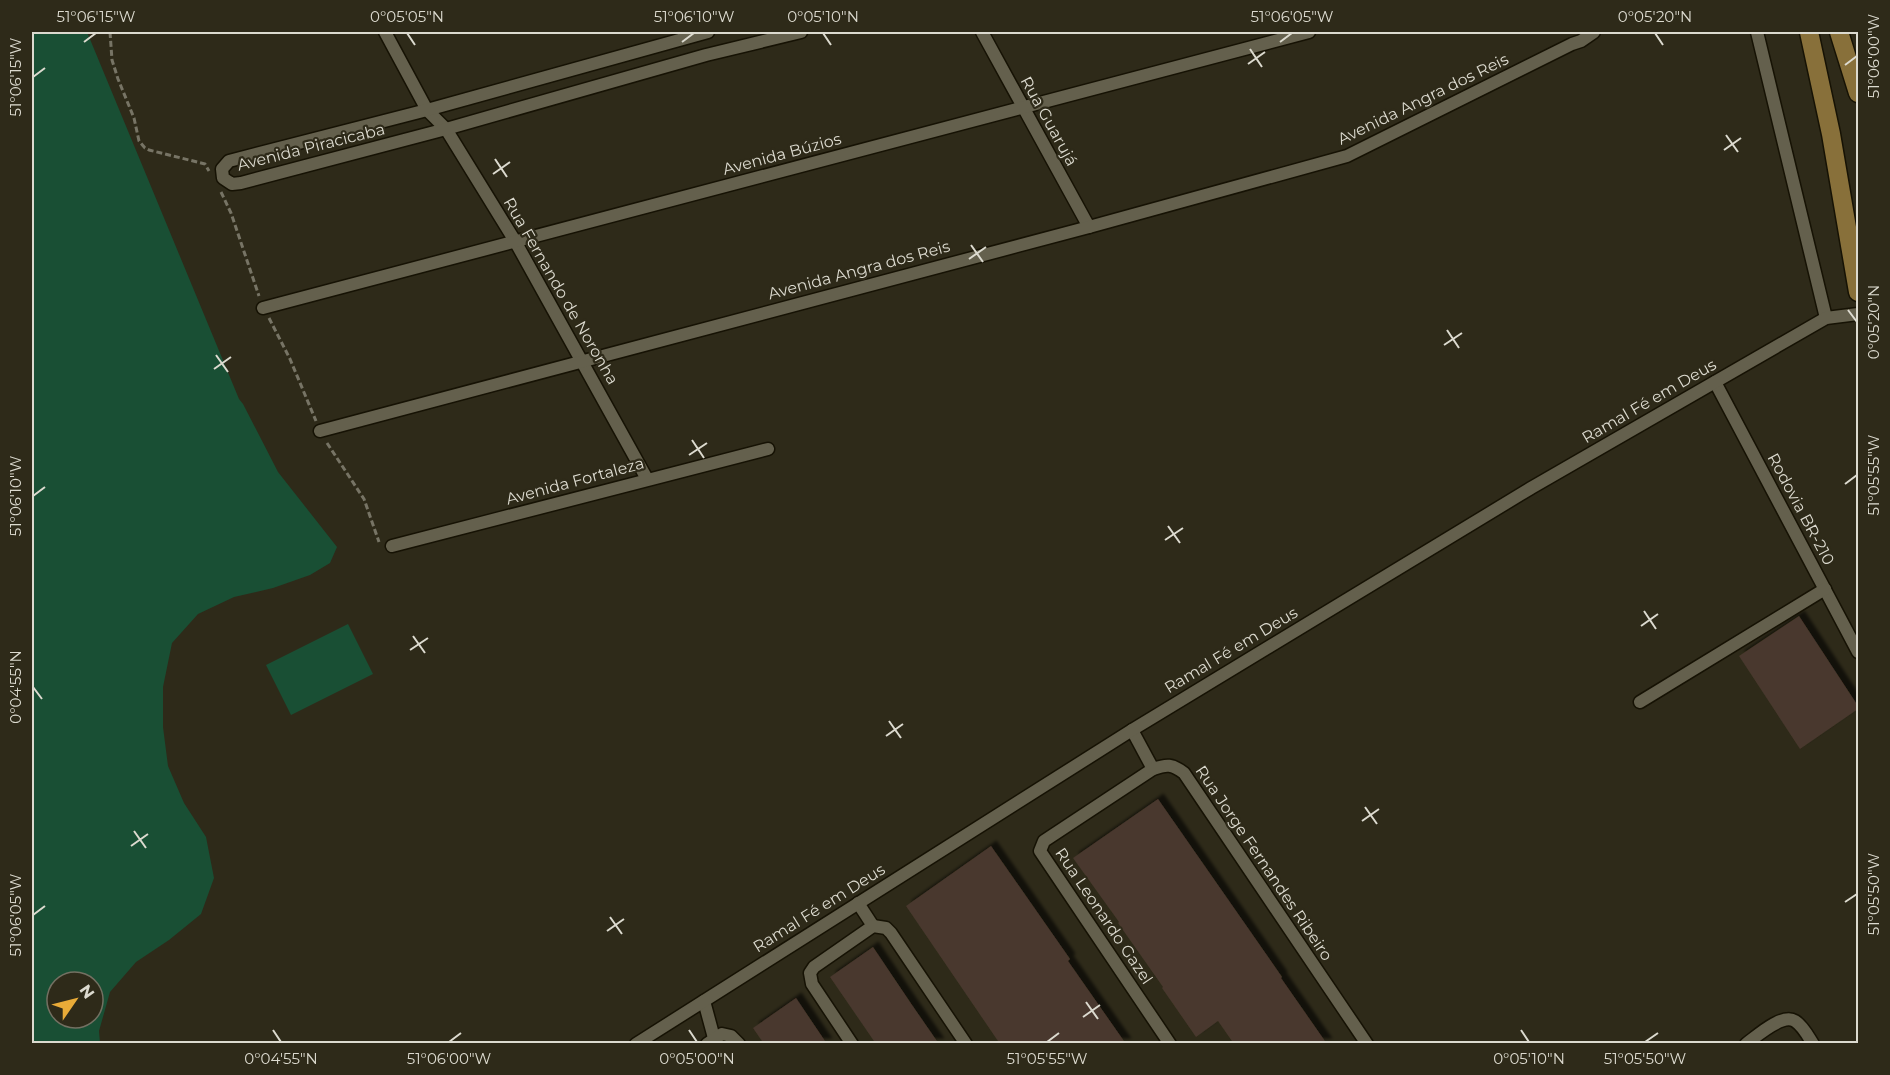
<svg xmlns="http://www.w3.org/2000/svg" width="1890" height="1075" viewBox="0 0 1890 1075" font-family="Montserrat,sans-serif">
<style>
.green{fill:#194f34;fill-rule:evenodd}
.building{fill:#48382d;filter:url(#shadow)}
.lines{fill:none;stroke-linecap:round;stroke-linejoin:round}
.street-casing{stroke:#161204;stroke-width:15}
.primary-casing{stroke:#161204;stroke-width:21}
.path{stroke:#777465;stroke-width:3;stroke-dasharray:6 3;stroke-linecap:butt}
.street{stroke:#64604d;stroke-width:12}
.primary{stroke:#88703a;stroke-width:18}
.ticks{fill:none;stroke:#dcdacf;stroke-width:2}
.labels{text-anchor:middle;dominant-baseline:central;stroke-width:4.5;stroke-linejoin:round;paint-order:stroke}
.street-label{font-size:16px;fill:#dcdacf;stroke:#2e2a19}
.neatline{fill:none;stroke:#dcdacf;stroke-width:2}
.ticks-label{font-size:15px;text-anchor:middle;fill:#dcdacf}
</style>
<defs>
<filter id="shadow"><feDropShadow dx="5.5" dy="-5.5" stdDeviation="1.5" flood-color="#0009"/></filter>
</defs>
<rect width="100%" height="100%" fill="#2e2a19"/>
<g class="green">
<path d="M32,32h55l152,367 4,5 35,68 59,75 -7,16 -20,12 -37,13 -39,9 -36,17 -26,29 -9,44v40l5,39 16,37 22,34 8,41 -13,36 -32,26 -33,22 -26,30 -11,39 1,12h-68zM57,982h36v36h-36z"/>
<polygon points="348,624 373,674 291,715 266,665"/>
</g>
<g class="building">
<polygon points="1799,616 1858,706 1858,709 1800,749 1739,656"/>
<polygon points="1158,799 1282,977 1281,978 1327,1044 1234,1044 1218,1021 1196,1037 1162,988 1163,987 1118,923 1119,922 1073,858"/>
<polygon points="991,846 1070,959 1068,961 1126,1044 1000,1044 906,906"/>
<polygon points="873,947 912,1005 939,1044 876,1044 830,977"/>
<polygon points="796,998 827,1044 764,1044 753,1028"/>
</g>
<g class="lines">
<g class="street-casing">
<g id="street">
<polyline points="385,32 427,110 446,129 515,241 647,479"/>
<polyline points="708,32 427,110 229,161 222,169 223,178 232,184 241,183 446,129 706,55 801,32"/>
<polyline points="982,32 1089,227"/>
<polyline points="1757,32 1826,318"/>
<polyline points="263,308 1309,32"/>
<polyline points="1715,382 1858,652"/>
<polyline points="320,431 1089,227 1347,156 1572,44 1581,41 1594,32"/>
<polyline points="392,546 768,449"/>
<polyline points="1640,702 1825,589"/>
<polyline points="1132,730 1153,769"/>
<polyline points="858,903 873,926"/>
<polyline points="704,1001 714,1038"/>
<polyline points="636,1044 1132,730 1531,488 1826,318 1858,314"/>
<polyline points="707,1044 722,1034 731,1036 739,1044"/>
<polyline points="852,1044 812,984 810,973 814,967 873,926 886,928 891,933 966,1044"/>
<path d="M1170,1044l-130,-193 4,-10 109,-72c14,-5 19,-5 31,4l183,271"/>
<path d="M1746,1044c11,-8 36,-31 49,-23 8,5 13,15 18,23"/>
</g>
</g>
<g class="primary-casing">
<g id="primary">
<polyline points="1809,32 1831,134 1858,292"/>
<polyline points="1839,32 1858,93"/>
</g>
</g>
<g class="path">
<polyline points="110,32 112,60 118,79 134,118 139,141 145,148 149,150 205,164 209,171"/>
<polyline points="221,192 231,213 259,296"/>
<polyline points="269,318 290,359 316,421"/>
<polyline points="327,443 364,499 379,542"/>
</g>
<use href="#street" class="street"/>
<use href="#primary" class="primary"/>
</g>
<path class="ticks" d="M407,33l8,12M823,33l8,12M1655,33l8,12M84,42l12,-9M682,42l12,-9M1280,42l12,-9M1250,49l12,18M1248,64l17,-12M1845,65l12,-9M33,77l12,-9M1726,135l12,17M1724,150l17,-12M495,159l12,18M493,174l17,-12M971,245l12,17M969,259l17,-12M1848,310l9,12M1447,330l12,18M1444,345l18,-12M216,355l12,17M214,369l17,-12M692,440l12,18M689,455l18,-12M1845,484l12,-9M33,496l12,-9M1168,526l12,17M1165,540l18,-12M1644,611l12,18M1641,626l17,-12M413,636l12,17M410,650l18,-12M33,687l9,12M889,721l12,17M886,736l17,-12M1365,807l12,17M1362,821l17,-12M134,831l12,17M131,846l17,-12M1845,902l12,-8M33,915l12,-9M610,917l12,17M607,931l17,-12M1086,1002l12,17M1083,1017l17,-12M273,1030l8,12M689,1030l8,12M1521,1030l8,12M449,1042l12,-9M1047,1042l12,-9M1645,1042l13,-9"/>
<g class="labels">
<g class="street-label">
<text transform="translate(1423 99) rotate(-26)">Avenida Angra dos Reis</text>
<text transform="translate(1049 121) rotate(61)">Rua Guarujá</text>
<text transform="translate(311 147) rotate(-14)">Avenida Piracicaba</text>
<text transform="translate(782 154) rotate(-15)">Avenida Búzios</text>
<text transform="translate(859 270) rotate(-15)">Avenida Angra dos Reis</text>
<text transform="translate(561 291) rotate(60)">Rua Fernando de Noronha</text>
<text transform="translate(1649 401) rotate(-30)">Ramal Fé em Deus</text>
<text transform="translate(575 481) rotate(-15)">Avenida Fortaleza</text>
<text transform="translate(1801 509) rotate(62)">Rodovia BR-210</text>
<text transform="translate(1231 650) rotate(-31)">Ramal Fé em Deus</text>
<text transform="translate(1264 863) rotate(56)">Rua Jorge Fernandes Ribeiro</text>
<text transform="translate(819 908) rotate(-32)">Ramal Fé em Deus</text>
<text transform="translate(1104 916) rotate(56)">Rua Leonardo Gazel</text>
</g>
</g>
<rect width="1890" height="1075" fill="none" stroke="#2e2a19" stroke-width="66"/>
<g transform="translate(75 1000) rotate(55)"><circle r="28" fill="#2e2a19" stroke="#747062" stroke-width="1.5"/>
<path d="M0-4.5L10 22L0 15L-10 22Z" fill="#e9ab38"/>
<text y="-9" font-size="16" font-weight="bold" text-anchor="middle" fill="#dcdacf">N</text>
</g>
<rect x="33" y="33" width="1824" height="1009" class="neatline"/>
<g class="ticks-label">
<text x="96" y="22">51°06'15"W</text>
<text x="407" y="22">0°05'05"N</text>
<text x="694" y="22">51°06'10"W</text>
<text x="823" y="22">0°05'10"N</text>
<text x="1292" y="22">51°06'05"W</text>
<text x="1655" y="22">0°05'20"N</text>
<text transform="translate(1874 56) rotate(-90)" y="5">51°06'00"W</text>
<text transform="translate(16 77) rotate(-90)" y="5">51°06'15"W</text>
<text transform="translate(1874 322) rotate(-90)" y="5">0°05'20"N</text>
<text transform="translate(1874 475) rotate(-90)" y="5">51°05'55"W</text>
<text transform="translate(16 496) rotate(-90)" y="5">51°06'10"W</text>
<text transform="translate(16 687) rotate(-90)" y="5">0°04'55"N</text>
<text transform="translate(1874 894) rotate(-90)" y="5">51°05'50"W</text>
<text transform="translate(16 915) rotate(-90)" y="5">51°06'05"W</text>
<text x="281" y="1064">0°04'55"N</text>
<text x="449" y="1064">51°06'00"W</text>
<text x="697" y="1064">0°05'00"N</text>
<text x="1047" y="1064">51°05'55"W</text>
<text x="1529" y="1064">0°05'10"N</text>
<text x="1645" y="1064">51°05'50"W</text>
</g>
</svg>
